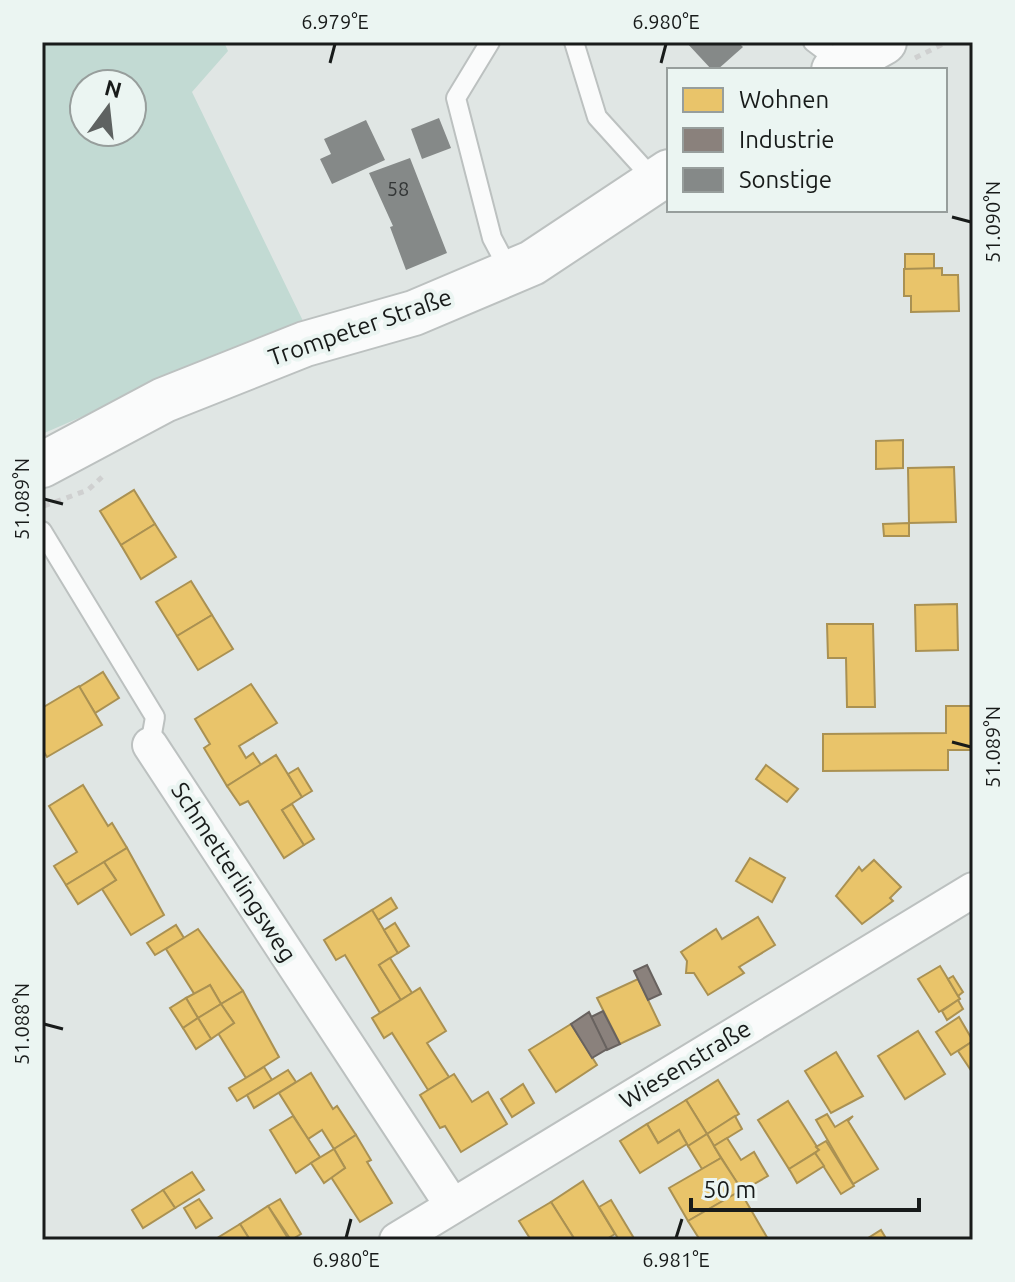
<svg xmlns="http://www.w3.org/2000/svg" width="1015" height="1282" viewBox="0 0 1015 1282" font-family="Ubuntu,sans-serif">
<style>
.green{fill:#c2dad3;fill-rule:evenodd}
.homes{fill:#e9c46a;stroke:#aa9152;stroke-width:2}
.industry{fill:#8a817c;stroke:#68625f;stroke-width:2}
.building{fill:#858988}
.lines{fill:none;stroke-linecap:round;stroke-linejoin:round}
.service-casing{stroke:#bcc1c0;stroke-width:22}
.minor-casing{stroke:#bcc1c0;stroke-width:38}
.secondary-casing{stroke:#bcc1c0;stroke-width:48}
.path{stroke:#cfd0d0;stroke-width:5;stroke-dasharray:6 6;stroke-linecap:butt}
.service{stroke:#fafbfb;stroke-width:18}
.minor{stroke:#fafbfb;stroke-width:34}
.secondary{stroke:#fafbfb;stroke-width:44}
.ticks{fill:none;stroke:#181b1a;stroke-width:3}
.labels{text-anchor:middle;dominant-baseline:central;stroke-width:8;stroke-linejoin:round;paint-order:stroke}
.number-label{font-size:20px;fill:#333636}
.street-label{font-size:24px;fill:#181b1a;stroke:#ebf5f2}
.neatline{fill:none;stroke:#181b1a;stroke-width:3}
.ticks-label{font-size:20px;text-anchor:middle;fill:#181b1a}
</style>
<rect width="100%" height="100%" fill="#e0e6e4"/>
<path class="green" d="M42,42h182l4,9 -36,41 111,229 -261,113zM84,84h48v48h-48z"/>
<g class="homes">
<rect x="905" y="254" width="29" height="15"/>
<polygon points="942,268 942,275 958,275 959,311 911,312 911,296 904,296 904,269"/>
<polygon points="903,440 903,468 876,469 876,441"/>
<polygon points="954,467 956,522 909,523 908,468"/>
<polygon points="134,490 155,524 121,545 100,511"/>
<polygon points="909,523 909,536 884,536 883,524"/>
<polygon points="155,524 176,557 141,579 121,545"/>
<polygon points="191,581 212,615 177,636 156,602"/>
<polygon points="957,604 958,650 916,651 915,605"/>
<polygon points="212,615 233,649 198,670 177,636"/>
<polygon points="827,624 873,624 875,707 847,707 846,658 828,658"/>
<polygon points="103,672 119,698 95,713 79,687"/>
<polygon points="251,684 277,723 239,746 246,758 253,753 261,765 227,786 204,748 210,744 195,719"/>
<polygon points="79,686 102,725 47,757 42,749 42,708"/>
<polygon points="946,706 973,706 973,750 948,750 948,770 823,771 823,734 946,733"/>
<polygon points="276,755 302,797 282,810 304,845 284,858 248,801 240,805 227,786"/>
<polygon points="766,765 798,789 787,802 756,779"/>
<polygon points="298,768 312,791 302,797 288,774"/>
<polygon points="83,785 108,826 112,823 127,848 66,885 54,866 77,852 49,806"/>
<polygon points="292,804 314,839 304,845 282,810"/>
<polygon points="127,848 164,915 131,935 102,889 116,880 104,862"/>
<polygon points="750,858 785,878 772,902 736,881"/>
<polygon points="874,860 901,887 890,898 893,901 862,924 836,896 859,867 862,871"/>
<polygon points="104,862 116,880 78,904 66,885"/>
<polygon points="391,898 397,908 378,920 372,910"/>
<polygon points="372,910 398,953 379,965 401,1000 380,1013 345,955 336,960 324,940"/>
<polygon points="758,917 775,945 739,967 744,973 708,995 694,973 686,973 687,961 681,952 716,929 722,939"/>
<polygon points="395,923 409,946 398,953 384,930"/>
<polygon points="176,925 184,938 155,955 147,943"/>
<polygon points="198,929 243,991 221,1004 210,985 195,995 166,949"/>
<polygon points="390,958 412,993 401,1000 379,965"/>
<polygon points="940,966 960,999 939,1012 918,979"/>
<polygon points="953,976 963,992 958,996 948,979"/>
<polygon points="638,979 660,1025 620,1044 597,998"/>
<polygon points="210,985 221,1004 198,1018 186,998"/>
<polygon points="420,988 446,1031 427,1043 449,1077 428,1090 392,1033 384,1038 372,1018"/>
<polygon points="243,991 279,1057 246,1078 218,1033 234,1023 221,1004"/>
<polygon points="186,998 198,1018 183,1028 170,1008"/>
<polygon points="958,1000 963,1009 947,1020 942,1011"/>
<polygon points="221,1004 234,1023 211,1039 198,1018"/>
<polygon points="959,1017 973,1041 951,1055 936,1032"/>
<polygon points="198,1018 211,1039 196,1049 183,1028"/>
<polygon points="571,1024 597,1065 556,1092 529,1050"/>
<polygon points="918,1031 945,1074 905,1099 878,1056"/>
<polygon points="973,1041 973,1071 972,1072 958,1051"/>
<polygon points="836,1052 863,1096 831,1113 805,1071"/>
<polygon points="264,1067 272,1080 237,1101 229,1088"/>
<polygon points="288,1070 296,1082 254,1108 247,1095"/>
<polygon points="311,1073 333,1109 337,1106 356,1135 334,1149 322,1130 308,1139 279,1093"/>
<polygon points="454,1074 472,1102 488,1092 507,1124 461,1152 445,1126 440,1128 420,1095"/>
<polygon points="718,1080 739,1114 707,1134 686,1100"/>
<polygon points="523,1084 534,1103 512,1117 501,1099"/>
<polygon points="686,1100 707,1134 688,1146 679,1130 658,1143 647,1124"/>
<polygon points="788,1101 819,1150 789,1169 758,1120"/>
<polygon points="827,1114 835,1127 853,1116 848,1121 878,1169 853,1184 816,1120"/>
<polygon points="293,1116 320,1157 296,1173 270,1130"/>
<polygon points="735,1116 742,1129 714,1146 707,1134"/>
<polygon points="647,1124 658,1143 679,1130 687,1144 640,1173 620,1141"/>
<polygon points="707,1134 721,1158 702,1169 688,1146"/>
<polygon points="356,1135 371,1160 367,1162 392,1203 360,1222 331,1177 345,1168 334,1149"/>
<polygon points="727,1138 741,1160 754,1152 768,1176 742,1191 714,1146"/>
<polygon points="826,1141 854,1186 841,1194 815,1153 819,1150 816,1147"/>
<polygon points="334,1149 345,1168 324,1183 311,1163"/>
<polygon points="815,1153 824,1166 797,1183 789,1169"/>
<polygon points="721,1158 742,1190 688,1221 669,1188"/>
<polygon points="192,1172 204,1190 175,1208 163,1190"/>
<polygon points="583,1181 615,1234 605,1240 575,1240 551,1202"/>
<polygon points="163,1190 175,1208 143,1228 132,1210"/>
<polygon points="740,1191 768,1239 700,1240 688,1221"/>
<polygon points="199,1199 212,1218 196,1228 184,1208"/>
<polygon points="280,1199 301,1234 291,1240 268,1206"/>
<polygon points="611,1200 635,1240 619,1240 599,1207"/>
<polygon points="551,1202 575,1240 531,1240 519,1221"/>
<polygon points="268,1206 289,1240 250,1240 240,1224"/>
<polygon points="240,1224 250,1240 214,1240"/>
<polygon points="881,1230 887,1240 865,1240"/>
</g>
<g class="industry">
<polygon points="647,965 661,994 648,1000 634,971"/>
<polygon points="603,1011 620,1044 607,1050 591,1017"/>
<polygon points="589,1012 607,1049 592,1058 571,1024"/>
</g>
<g class="building">
<polygon points="686,42 738,42 743,47 717,70 712,70"/>
<polygon points="439,118 451,148 422,159 411,129"/>
<polygon points="366,120 385,160 332,184 320,159 331,154 324,139"/>
<polygon points="410,158 447,253 406,270 390,227 393,226 369,173"/>
</g>
<g class="lines">
<g class="service-casing">
<g id="service">
<polyline points="490,42 456,98 492,238 510,272"/>
<polyline points="574,42 597,117 655,181"/>
<polyline points="813,42 841,63"/>
<polyline points="42,531 155,717 150,745"/>
</g>
</g>
<g class="minor-casing">
<g id="minor">
<polyline points="150,745 452,1205"/>
<polyline points="397,1240 973,890"/>
</g>
</g>
<g class="secondary-casing">
<g id="secondary">
<polyline points="834,70 884,42"/>
<polyline points="42,465 164,400 305,344 414,313 532,263 669,172"/>
</g>
</g>
<g class="path">
<polyline points="915,58 947,42"/>
<polyline points="44,506 88,490 102,477"/>
</g>
<use href="#service" class="service"/>
<use href="#minor" class="minor"/>
<use href="#secondary" class="secondary"/>
</g>
<path class="ticks" d="M330,63l5,-19M661,63l5,-19M952,217l19,5M44,499l19,5M952,742l19,5M44,1024l19,5M346,1238l5,-19M676,1238l6,-19"/>
<g class="labels">
<g class="number-label">
<text x="398" y="188">58</text>
</g>
<g class="street-label">
<text transform="translate(360 327) rotate(-19)">Trompeter Straße</text>
<text transform="translate(234 872) rotate(57)">Schmetterlingsweg</text>
<text transform="translate(685 1064) rotate(-31)">Wiesenstraße</text>
</g>
</g>
<rect width="1015" height="1282" fill="none" stroke="#ebf5f2" stroke-width="88"/>
<rect x="667" y="68" width="280" height="144" fill="#ebf5f2" stroke="#979e9c" stroke-width="2"/>
<rect x="683" y="88" width="40" height="24" fill="#e9c46a" stroke="#979e9c" stroke-width="2"/>
<text x="739" y="108" font-size="24" fill="#181b1a">Wohnen</text>
<rect x="683" y="128" width="40" height="24" fill="#8a817c" stroke="#979e9c" stroke-width="2"/>
<text x="739" y="148" font-size="24" fill="#181b1a">Industrie</text>
<rect x="683" y="168" width="40" height="24" fill="#858988" stroke="#979e9c" stroke-width="2"/>
<text x="739" y="188" font-size="24" fill="#181b1a">Sonstige</text>
<g transform="translate(108 108) rotate(15)"><circle r="38" fill="#ebf5f2" stroke="#979e9c" stroke-width="2"/>
<path d="M0-6L14 30L0 20L-14 30Z" fill="#5e6261"/>
<text y="-12" font-size="22" font-weight="bold" text-anchor="middle" fill="#181b1a">N</text>
</g>
<path d="M691 1198v12h228v-12" fill="none" stroke="#181b1a" stroke-width="4"/>
<text x="703" y="1198" font-size="24" fill="#181b1a" stroke="#ebf5f2" stroke-width="6" paint-order="stroke">50 m</text>
<rect x="44" y="44" width="927" height="1194" class="neatline"/>
<g class="ticks-label">
<text x="335" y="29">6.979°E</text>
<text x="666" y="29">6.980°E</text>
<text transform="translate(993 222) rotate(-90)" y="7">51.090°N</text>
<text transform="translate(22 499) rotate(-90)" y="7">51.089°N</text>
<text transform="translate(993 747) rotate(-90)" y="7">51.089°N</text>
<text transform="translate(22 1024) rotate(-90)" y="7">51.088°N</text>
<text x="346" y="1267">6.980°E</text>
<text x="676" y="1267">6.981°E</text>
</g>
</svg>
